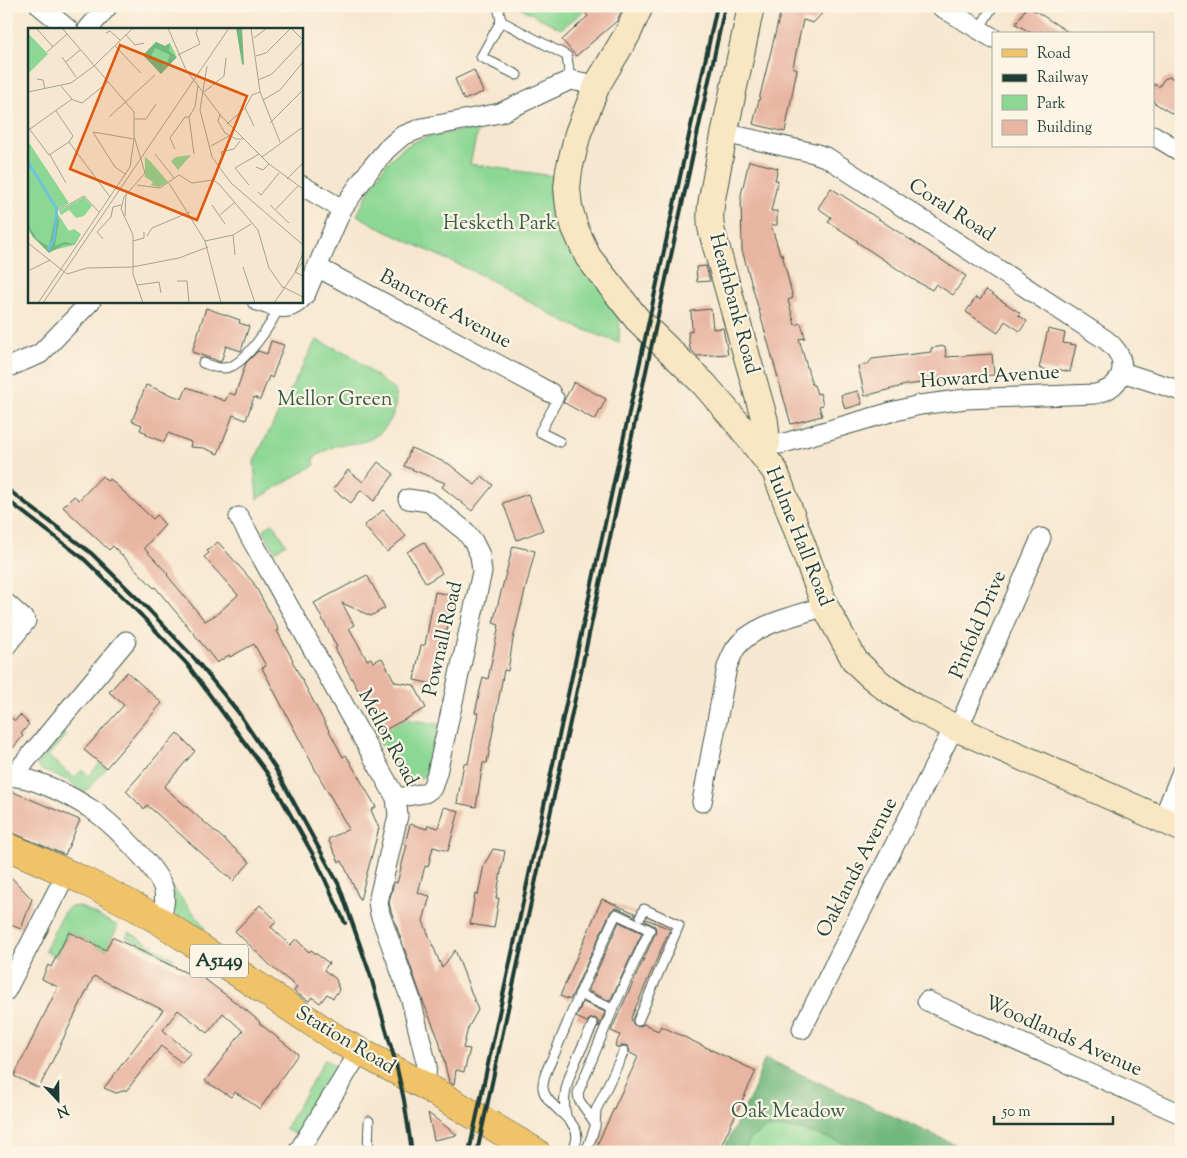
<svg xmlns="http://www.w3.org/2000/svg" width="1187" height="1158" viewBox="0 0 1187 1158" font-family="'Sorts Mill Goudy',serif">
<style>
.green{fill:#8cd794;stroke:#568a64}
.forest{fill:#71b87e;stroke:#487a59}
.building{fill:#e8b5a2}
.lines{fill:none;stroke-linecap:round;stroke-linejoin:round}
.lane-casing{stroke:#3f564b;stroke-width:11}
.street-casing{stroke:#3f564b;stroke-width:21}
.secondary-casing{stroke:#3f564b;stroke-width:28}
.primary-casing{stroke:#3f564b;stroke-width:29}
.lane{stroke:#fff;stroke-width:9}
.street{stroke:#fff;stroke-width:19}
.secondary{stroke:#f9e7c3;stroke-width:26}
.primary{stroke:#f1c369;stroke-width:28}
.rail{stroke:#1f3d34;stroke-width:4}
.labels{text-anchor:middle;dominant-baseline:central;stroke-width:4.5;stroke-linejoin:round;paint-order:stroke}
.shield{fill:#fcf5e5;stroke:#617469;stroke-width:1}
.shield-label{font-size:19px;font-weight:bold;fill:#1f3d34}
.street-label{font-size:20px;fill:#1f3d34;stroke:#fcf5e5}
.park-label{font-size:20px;fill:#355c47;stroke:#fcf5e5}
.inset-river{fill:none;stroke:#66c1e4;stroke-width:2.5}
.inset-road{fill:none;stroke:#a1a392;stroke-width:1}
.view{fill:#de580e;fill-opacity:0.15;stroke:#de580e;stroke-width:2.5}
.inset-edge{fill:none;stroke:#1f3d34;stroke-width:2.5}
</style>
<rect width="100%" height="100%" fill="#fcf5e5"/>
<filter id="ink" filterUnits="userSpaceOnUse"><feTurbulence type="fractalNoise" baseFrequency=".02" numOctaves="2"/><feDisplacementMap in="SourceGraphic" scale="10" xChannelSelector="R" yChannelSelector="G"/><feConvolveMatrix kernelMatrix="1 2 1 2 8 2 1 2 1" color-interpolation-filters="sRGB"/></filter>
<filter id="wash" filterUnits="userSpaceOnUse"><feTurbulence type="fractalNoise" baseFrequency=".0096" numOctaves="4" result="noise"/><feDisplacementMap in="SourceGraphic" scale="20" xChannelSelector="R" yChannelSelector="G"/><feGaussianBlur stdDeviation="1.12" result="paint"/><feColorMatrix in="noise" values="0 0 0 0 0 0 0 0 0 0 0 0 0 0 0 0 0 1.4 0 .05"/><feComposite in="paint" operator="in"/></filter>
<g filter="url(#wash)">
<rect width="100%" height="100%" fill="#f7e7d0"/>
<g class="green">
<polygon points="517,6 580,6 584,11 561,29"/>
<path d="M478,129l-8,35 83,12c-2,66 26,86 67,132l-1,35 -52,-20 -86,-48 -96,-44 -28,-16c13,-26 26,-56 53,-71 20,-11 46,-12 68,-15z"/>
<path d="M316,340l33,14 46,37c4,21 -9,44 -30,50 -9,3 -18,3 -27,4 -5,1 -19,10 -25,13l2,7 -58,34 -3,-37 2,-5z"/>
<polygon points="273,523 286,544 275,551 263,530"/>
<path d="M405,719l34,5c-3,13 -5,35 -10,46 -2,4 -8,8 -12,10 -19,8 -34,-32 -41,-45z"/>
<polygon points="63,733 66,735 48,756 74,778 82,770 89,776 100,763 106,769 84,793 67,780 41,770 36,765"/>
<polygon points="168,882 205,927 201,932 171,912 176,900"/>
<polygon points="79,906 118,926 106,950 69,932 56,957 45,951 63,913 70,907"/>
<polygon points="129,932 175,959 173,961 126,937"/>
<polygon points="765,1058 969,1151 969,1152 722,1152 753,1092"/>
<polygon points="325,1059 339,1068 299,1134 293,1133 285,1129"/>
</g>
<polygon class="forest" points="765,1058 969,1151 969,1152 869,1152 816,1134 790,1128 766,1128 751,1138 744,1152 722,1152 753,1092"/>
<g id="blocks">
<g class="building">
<polygon points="580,6 620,6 622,9 617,21 576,56 562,40 588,16"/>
<polygon points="782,6 829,6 813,23 803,20 793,67 797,69 785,132 753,124"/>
<polygon points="1027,6 1048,19 1071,34 1033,34 1016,24"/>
<polygon points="474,70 483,92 464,100 455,79"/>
<polygon points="1170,77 1181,83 1181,119 1153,102 1153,84 1159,87 1164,79"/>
<polygon points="749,161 778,168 775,180 778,180 771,211 777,211 777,225 771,225 780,254 782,254 793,298 788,300 795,325 801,323 805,338 799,339 812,385 814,385 817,394 820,393 823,405 819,406 822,416 791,424 742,250 741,195"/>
<polygon points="831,188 966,276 953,295 936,284 932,290 914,280 857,242 858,241 828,222 831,217 818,208"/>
<polygon points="706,266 710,281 697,282 696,267"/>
<polygon points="986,290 1020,313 1018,315 1027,321 1020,331 1005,321 998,333 966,312 976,297 980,300"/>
<polygon points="206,308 240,320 239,323 249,326 241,351 226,346 221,362 192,352"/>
<polygon points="711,309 713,329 723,328 728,354 697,356 690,349 688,332 692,331 691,311"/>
<polygon points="1048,329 1065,333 1063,343 1076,345 1070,372 1057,369 1056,372 1039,368"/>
<polygon points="271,341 284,345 272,378 269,376 260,400 254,397 246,420 233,415 218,454 204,448 190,447 191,442 168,433 164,442 146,435 147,433 140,430 142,425 132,421 146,385 182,399 187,387 225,401 229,393 235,395 246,363 258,351 267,354"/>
<polygon points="945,346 946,357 992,354 994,375 949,377 950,379 906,385 865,396 858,366 868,364 872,359 931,352 931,348"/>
<polygon points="574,382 606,399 595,420 563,402"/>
<polygon points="858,391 862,404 845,409 841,395"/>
<polygon points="411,448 449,464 475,485 482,476 493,485 472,511 442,487 445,483 404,466"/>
<polygon points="378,462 394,474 374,501 361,490 351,503 333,489 348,470 363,482"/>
<polygon points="102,476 107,481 110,479 153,519 157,515 165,525 144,548 168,574 167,575 205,621 217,614 238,595 204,557 209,553 207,551 218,542 253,582 279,630 277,631 293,660 292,661 343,757 346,755 376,807 371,810 379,828 360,900 342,861 339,862 328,839 349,829 316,771 262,668 266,666 254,644 230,657 229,655 217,663 195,635 155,587 154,588 113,546 109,550 63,507 74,496 79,500"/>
<polygon points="528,494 543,530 517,540 503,503"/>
<polygon points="383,510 406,536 387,552 364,526"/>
<polygon points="424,542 442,573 426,583 407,552"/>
<polygon points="513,546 535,551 513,639 508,671 504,670 487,763 483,763 476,807 457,803 464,763 468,764 478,713 475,713 483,677 488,679 499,625 493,623"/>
<polygon points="367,575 385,608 371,616 342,603 354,625 349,628 367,660 371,658 373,662 382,658 395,682 414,685 426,708 381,732 335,648 337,647 314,603"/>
<polygon points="435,592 454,596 447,631 443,631 433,684 414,680 421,645 425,645"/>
<polygon points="127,672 162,703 106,768 84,750 124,705 109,692"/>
<polygon points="20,715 29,724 21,734 23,736 6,756 6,725 12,718 15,721"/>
<polygon points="177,733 195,751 164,787 250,862 233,881 147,805 144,809 126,791"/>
<polygon points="6,789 80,820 65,855 6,830"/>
<polygon points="444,807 459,811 448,851 433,847 428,867 425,866 418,893 430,896 423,921 442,968 455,950 478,1010 468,1028 463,1048 470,1049 464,1072 456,1070 454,1085 449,1082 439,1040 422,999 391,911 389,902 394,882 397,883 407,845 405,844 410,824 427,829 428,825 438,828"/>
<polygon points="493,849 505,851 496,898 499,898 494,928 470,924 475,894 478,895 484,865"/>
<polygon points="6,872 32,899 21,929 6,923"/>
<polygon points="602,899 635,913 635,916 618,908 615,908 611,911 570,1000 560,996"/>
<polygon points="260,905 277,921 271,927 290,945 296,939 309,952 311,950 329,963 324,970 336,979 339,990 333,998 327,994 320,1003 312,997 309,1001 301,996 294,991 297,987 273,968 235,931"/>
<polygon points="646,919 670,929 631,1018 633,1024 638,1027 644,1024 658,1031 661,1026 756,1071 718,1152 602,1152 604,1148 597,1145 638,1057 630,1053 629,1048 626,1045 621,1046 619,1048 615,1046 620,1035 611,1031 656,932 655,926 645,921"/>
<polygon points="619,922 642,933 610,1001 588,991"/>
<polygon points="69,932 106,950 112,937 191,975 194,971 247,1011 260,1022 259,1023 298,1054 260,1109 235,1092 231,1097 205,1081 243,1031 223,1013 208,1033 178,1010 163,1030 190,1053 182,1063 161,1046 127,1090 116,1093 104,1088 163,1010 94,976 39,1088 14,1076 58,987 42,979 48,965 51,967"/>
<polygon points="583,1002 605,1012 599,1027 598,1021 595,1018 590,1019 587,1022 576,1017"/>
<polygon points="428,1113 457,1135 434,1140"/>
</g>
</g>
</g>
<g filter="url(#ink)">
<use href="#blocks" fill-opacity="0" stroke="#3f564b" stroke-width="1"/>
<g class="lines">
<g class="lane-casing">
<g id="lane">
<polyline points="498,6 501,21"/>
<polyline points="979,29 993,6"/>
<polyline points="517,75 481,57 501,21 567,56 570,80"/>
<path d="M203,363c9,3 17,7 26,4 16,-4 44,-44 49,-59"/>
<polyline points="551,393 559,397 540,432 560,442"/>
<polyline points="638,1021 679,925 644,909 641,916"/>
<path d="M566,1115c-8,-28 16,-65 27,-91"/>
<polyline points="595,1123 579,1100 578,1093 613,1009"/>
<polyline points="368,1152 369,1121"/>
<path d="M571,1152c22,-30 -25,-41 -28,-64 -1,-12 9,-28 14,-40 18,-45 38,-89 59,-134l34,16 -37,79 -34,-15"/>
<polyline points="586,1152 595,1127 596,1110 624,1051"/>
</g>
</g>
<g class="street-casing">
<g id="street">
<polyline points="40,6 68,29"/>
<polyline points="940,6 993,38"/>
<polyline points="88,29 108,6"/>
<path d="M724,133l90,20 14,5 278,182c25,19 20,47 -11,54l-130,5 -45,6 -29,7 -110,32 -14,-1"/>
<polyline points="1153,135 1181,152"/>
<polyline points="301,185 342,209"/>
<polyline points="317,267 551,393"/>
<polyline points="301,299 306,293 342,209 371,168 387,149 402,136 422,128 500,113 570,80 597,85"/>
<path d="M257,301c16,5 29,12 42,0"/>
<polyline points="6,368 40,354 91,301"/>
<polyline points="1122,372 1181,391"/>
<polyline points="239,517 396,798 398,816 378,902 380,914 411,1000 427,1066 425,1086"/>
<polyline points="6,603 26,621 6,646"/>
<path d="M6,776c27,0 63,19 85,33 19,12 64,57 72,78 4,11 0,23 -3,34"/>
<polyline points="13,776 126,641"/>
<polyline points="396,798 425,793 432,788 437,773 482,572 480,555 473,541 465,531 429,502 408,499"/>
<path d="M702,802l25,-135c2,-6 5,-12 8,-18 17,-25 62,-33 90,-43"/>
<polyline points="1163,819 1181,774"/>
<polyline points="6,991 67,872"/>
<polyline points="927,1001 1181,1114"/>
<polyline points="802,1029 948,739 962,720 1041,538"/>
<polyline points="298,1152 360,1051"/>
</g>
</g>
<g class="secondary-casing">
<g id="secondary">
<polyline points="640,6 628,33 597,85 578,133 569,170 567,188 569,207 575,228 588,257 637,319 704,384 740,426 775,471 825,606 855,661 871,676 887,689 916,708 956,728 1181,828"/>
<path d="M751,6c-11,55 -24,110 -34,166 -3,19 -10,41 -5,60l53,189 2,22 -8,7"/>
</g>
</g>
<g class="primary-casing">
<path id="primary" d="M6,846c53,23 105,46 154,75l180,120 85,45 111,66"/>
</g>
<use href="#lane" class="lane"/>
<use href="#street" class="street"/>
<use href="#secondary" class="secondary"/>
<use href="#primary" class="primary"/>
<g class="rail">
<polyline points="6,488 91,553 149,610 195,659 238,712 275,768 339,885 370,974 396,1064 404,1100 412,1152"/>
<polyline points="6,499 84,559 142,616 187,664 267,773 316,860 345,923"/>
<polyline points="469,1152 717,6"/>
<polyline points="477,1152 725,6"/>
</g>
</g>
</g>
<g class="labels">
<rect class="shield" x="190" y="944.5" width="58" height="33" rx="4"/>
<g class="shield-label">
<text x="219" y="961">A5149</text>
</g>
<g class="street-label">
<text transform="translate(951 211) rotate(33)">Coral Road</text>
<text transform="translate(733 304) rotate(75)">Heathbank Road</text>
<text transform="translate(445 310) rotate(28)">Bancroft Avenue</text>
<text transform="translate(990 378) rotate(-4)">Howard Avenue</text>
<text transform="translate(798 537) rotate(68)">Hulme Hall Road</text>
<text transform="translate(979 625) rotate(-67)">Pinfold Drive</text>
<text transform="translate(444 639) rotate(-77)">Pownall Road</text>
<text transform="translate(387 738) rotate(62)">Mellor Road</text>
<text transform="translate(858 868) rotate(-63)">Oaklands Avenue</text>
<text transform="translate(1063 1037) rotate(24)">Woodlands Avenue</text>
<text transform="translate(345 1041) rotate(31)">Station Road</text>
</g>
<g class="park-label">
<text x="500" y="224">Hesketh Park</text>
<text x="335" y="400">Mellor Green</text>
<text x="788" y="1112">Oak Meadow</text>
</g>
</g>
<g transform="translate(28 28)">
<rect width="275" height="275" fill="#f7e7d0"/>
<path d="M0,5l20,21 -20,20zM128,14l9,4 5,-3 6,12 -15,19 -18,-19zM0,113l41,62 -13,8 13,20 5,-2 7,5 -6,11 -25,6 -22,-20zM163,127l-13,15 -7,-9 5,-4zM117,129l5,4 18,21 -9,5 -8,-2 2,-3 -8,-5zM56,169l8,9 -8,10 -8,2 -7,-8 -8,5 -2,-4z" fill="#8cd794"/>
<path d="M208,0h6l2,37 -2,-1zM128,14l9,4 5,-3 -1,8 8,6 -16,17 -18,-19zM127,20l15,7 -4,11 -15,-10zM28,184l3,9 -4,25 10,-4 9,2 -11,1 -14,8 -17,-17 -4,-12 9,15 12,8z" fill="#71b87e" fill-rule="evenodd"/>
<path class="inset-river" d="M0,134l29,47 -3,30 -6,11"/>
<path class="inset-road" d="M8,0l17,19M34,0l72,84v24l11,37 -21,24 -3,12 12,26v39l10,29M140,0l18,42 36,47 47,47 34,25M223,0l9,64 20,50M263,0l12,12M78,5l4,-2 10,9M98,7l9,10 9,-2M226,10l13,-10M87,18l26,27M19,24l20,-18M150,27l22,-11 -4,-11 2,-5M228,28l10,-3 25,-25M34,29l14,20M38,34l14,-12M66,38l39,-38M179,38l-7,44 12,47 19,26 72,62M9,51l6,1 2,9M230,52l14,-6 31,-33M33,58l12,14 9,3 26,-21M0,64l43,-9 23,-17M176,64l20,-16 2,-18M235,72l17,-10 23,-28M217,80l9,18M28,83l17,25 -4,6M192,86l-2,7 7,12 11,6h7M81,89l46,-42M107,91h11l10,-15M242,95l33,-33M199,96l18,-16 7,-13 8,-3M0,99l21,28 20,-13 41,55M2,101l42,-30M65,104l22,35 10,7M65,104l41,7M183,118l18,-10M147,121l-5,-11 15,-21h4M127,126l19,24M166,126l-5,-37 6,-10 3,-22M22,127l16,28M194,127l-1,-3 13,-3 6,-8M234,129l41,-30M228,139l7,3 6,-6M259,151l16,-16M141,155l36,58 16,62M109,157l23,3 19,-13 13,8 21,-3 6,4 39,46 11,38 14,20M221,157l-14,-17 24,-14M230,164l3,3 18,-22M184,177l13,19M242,177l19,18M248,181l22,-23M31,182l25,-14 15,16M192,187l15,-13M97,188l1,-22M205,207l2,20M119,208l5,-8 38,-16M75,211l-6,-7 14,-15 2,-10 8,-2M105,213l11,-3v-6M177,213l28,-6 18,-11M0,215l39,31 20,-6 45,-1 47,-9 29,-11M275,225l-8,19 8,4M215,239l12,36M0,243l22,-11M149,253h10l2,22M109,257l22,-3 2,11M255,259l20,10M10,275l92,-136 4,-28M15,275l186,-275M246,275l29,-42"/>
<path class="view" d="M92,17l127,51 -50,124 -127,-51z"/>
<rect width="275" height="275" class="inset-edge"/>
</g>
<rect width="1187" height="1158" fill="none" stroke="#fcf5e5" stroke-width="25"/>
<rect x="992" y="32" width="162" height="115" fill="#fcf5e5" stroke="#a4ab9e"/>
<rect x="1002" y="49" width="25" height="8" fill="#f1c369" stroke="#a4ab9e"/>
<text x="1037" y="58" font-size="15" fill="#1f3d34">Road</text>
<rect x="1002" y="74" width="25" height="8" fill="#1f3d34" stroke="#a4ab9e"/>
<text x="1037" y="82" font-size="15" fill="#1f3d34">Railway</text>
<rect x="1002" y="95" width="25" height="15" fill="#8cd794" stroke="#a4ab9e"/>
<text x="1037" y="108" font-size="15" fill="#1f3d34">Park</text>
<rect x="1002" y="120" width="25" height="15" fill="#e8b5a2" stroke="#a4ab9e"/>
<text x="1037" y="132" font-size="15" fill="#1f3d34">Building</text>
<g transform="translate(58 1100) rotate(158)" stroke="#fcf5e5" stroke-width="4" paint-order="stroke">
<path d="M0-4L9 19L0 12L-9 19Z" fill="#1f3d34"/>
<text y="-8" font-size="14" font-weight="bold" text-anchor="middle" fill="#1f3d34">N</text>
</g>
<path d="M994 1116v8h119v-8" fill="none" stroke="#1f3d34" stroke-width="2.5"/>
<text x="1002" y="1116" font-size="15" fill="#1f3d34" stroke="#fcf5e5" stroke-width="4" paint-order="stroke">50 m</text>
</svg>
